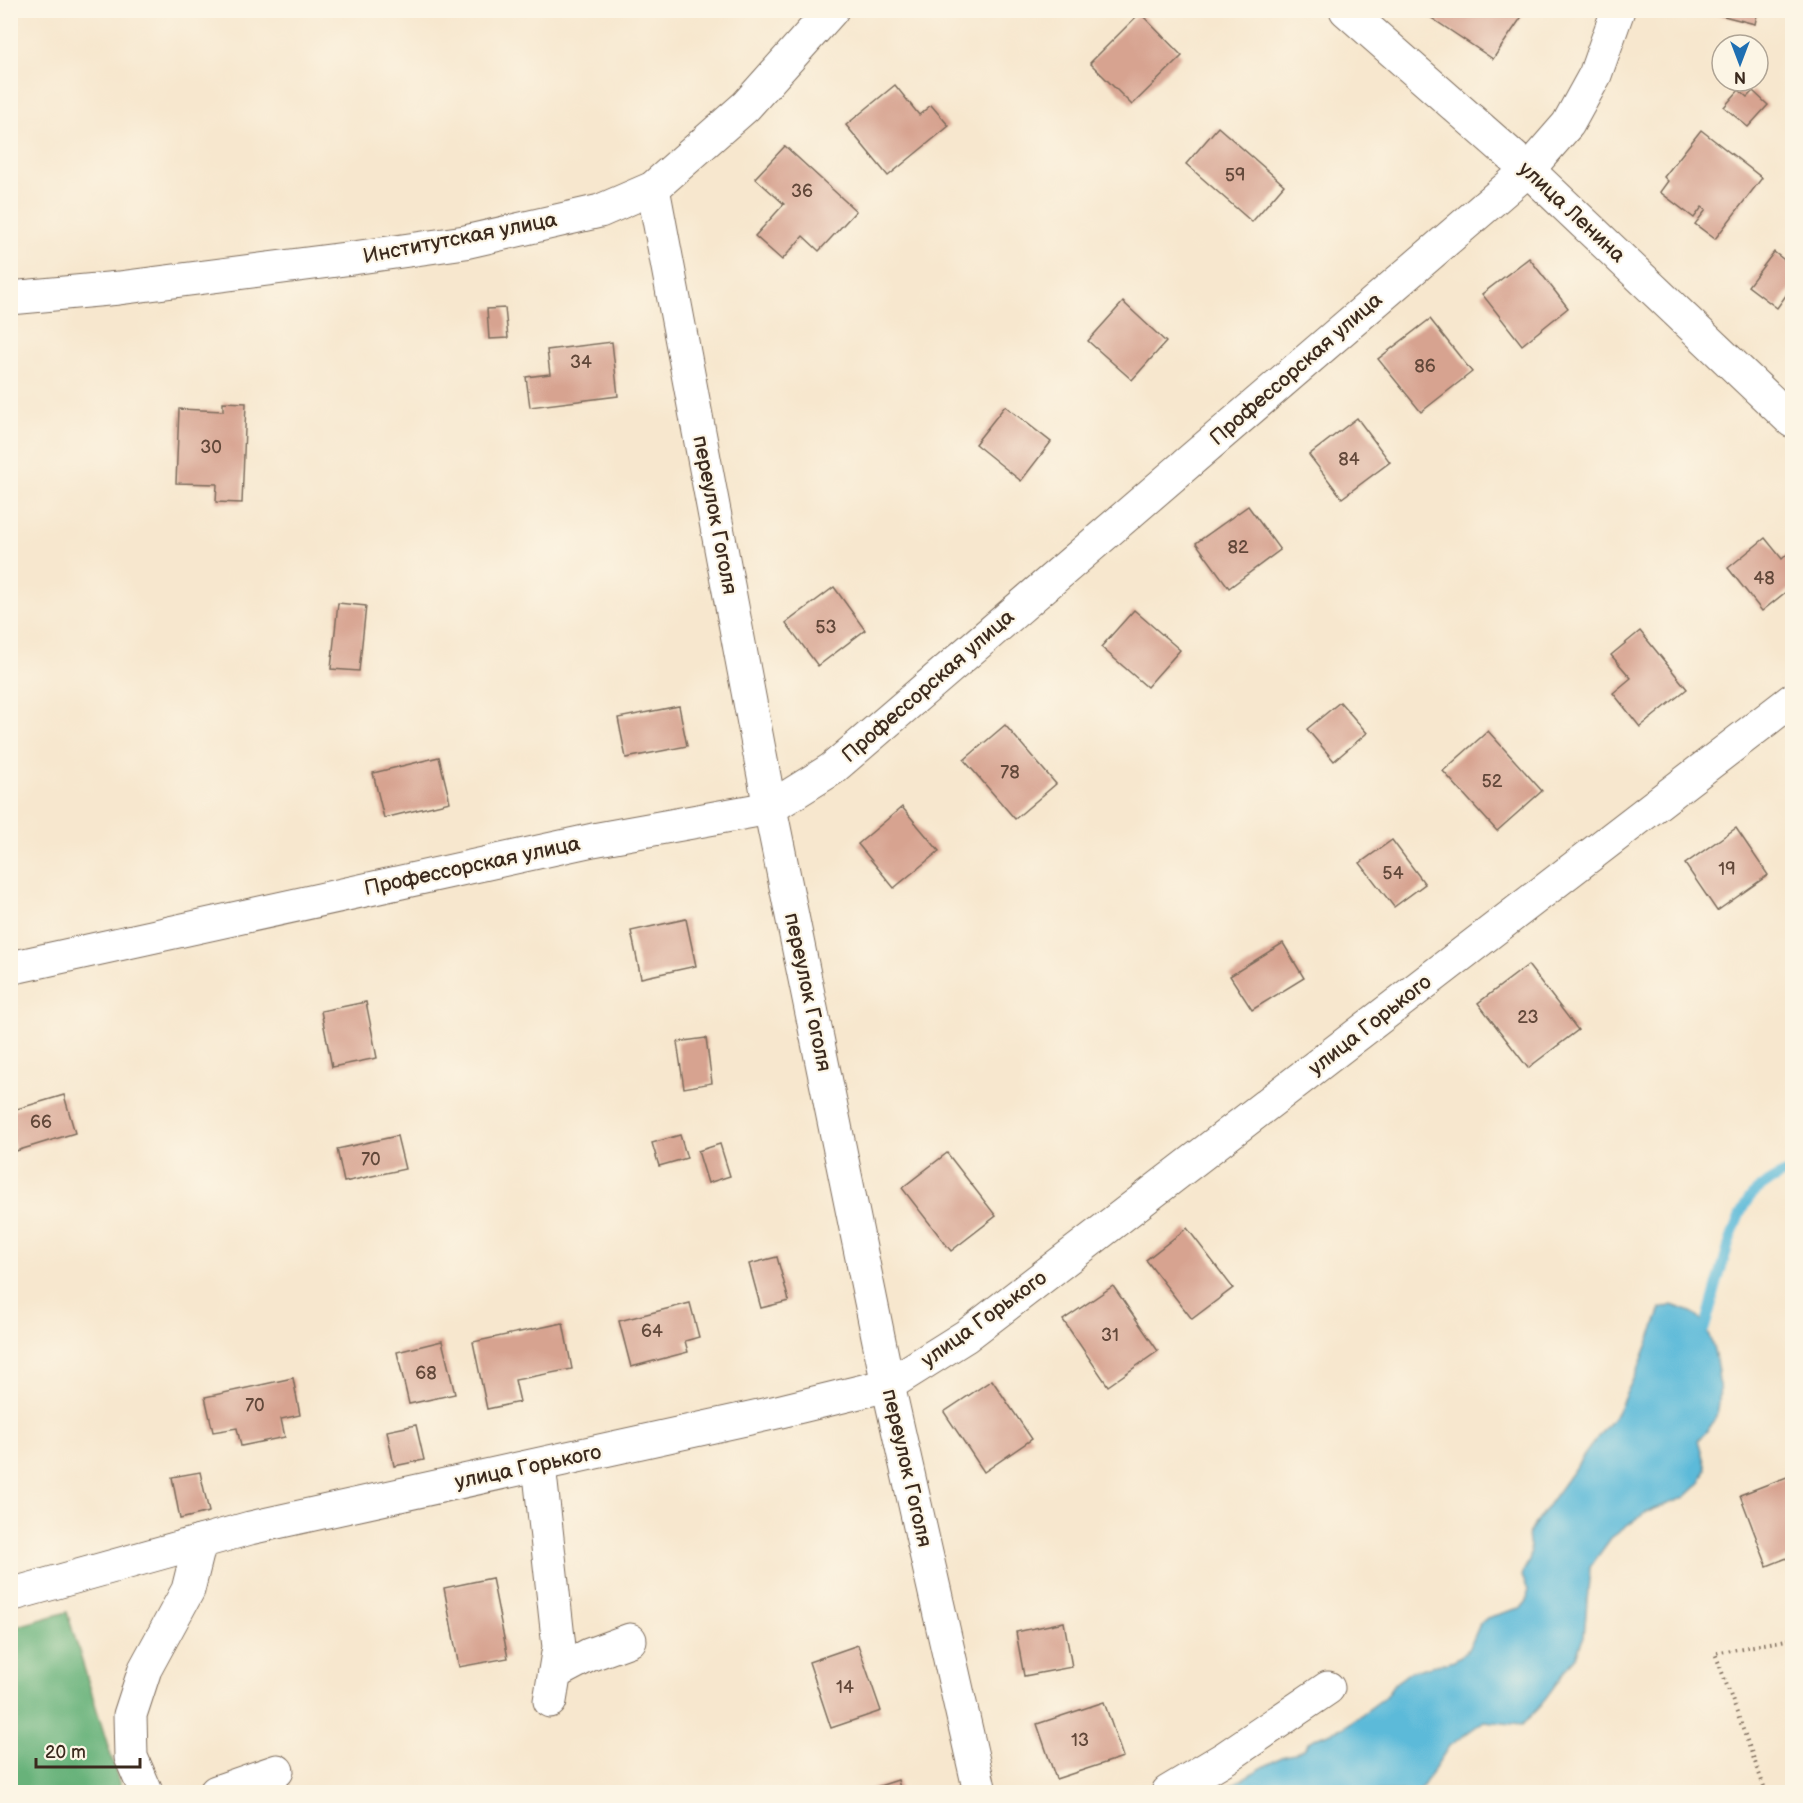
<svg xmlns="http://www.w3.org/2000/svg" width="1803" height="1803" viewBox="0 0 1803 1803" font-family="'Balsamiq Sans',sans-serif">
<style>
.forest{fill:#68b27a;stroke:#526e4c;stroke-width:1.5}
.water{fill:#5bbad9;stroke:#4b727c;stroke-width:1.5}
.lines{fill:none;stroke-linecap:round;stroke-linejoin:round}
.stream{stroke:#5bbad9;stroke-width:10}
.building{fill:#d7a390}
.minor-casing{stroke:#7d6c5c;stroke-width:35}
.path{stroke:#7d6c5c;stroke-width:4;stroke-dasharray:1.5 4.5;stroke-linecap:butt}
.minor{stroke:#fff;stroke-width:33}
.labels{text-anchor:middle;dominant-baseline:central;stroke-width:4.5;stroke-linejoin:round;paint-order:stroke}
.number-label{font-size:18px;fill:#62483a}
.street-label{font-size:21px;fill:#3b2a1e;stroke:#fcf5e5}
</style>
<rect width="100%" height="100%" fill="#fcf5e5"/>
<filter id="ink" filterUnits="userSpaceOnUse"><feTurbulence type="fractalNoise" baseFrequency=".0167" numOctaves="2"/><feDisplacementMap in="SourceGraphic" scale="12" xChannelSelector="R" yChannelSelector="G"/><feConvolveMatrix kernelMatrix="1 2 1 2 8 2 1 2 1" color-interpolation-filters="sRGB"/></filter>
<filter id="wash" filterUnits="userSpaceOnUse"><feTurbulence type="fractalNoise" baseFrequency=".008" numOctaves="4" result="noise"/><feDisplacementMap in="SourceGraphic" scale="24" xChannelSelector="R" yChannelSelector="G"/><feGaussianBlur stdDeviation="1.35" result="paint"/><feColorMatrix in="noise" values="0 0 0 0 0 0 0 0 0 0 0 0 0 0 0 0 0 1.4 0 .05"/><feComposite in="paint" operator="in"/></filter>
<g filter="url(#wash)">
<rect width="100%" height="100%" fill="#f7e7ce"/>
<polygon class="forest" points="67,1612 122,1792 11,1792 11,1628"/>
<path class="water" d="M1672,1305c6,3 16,5 21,8 22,15 30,73 25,97 -2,12 -12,22 -20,30l8,29 -6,14 -15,14 -40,16 -34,25 -21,29 -6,69 -8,20 -36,50 -18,19 -38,-4 -35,25 -30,46h-200l62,-35 13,-3 11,-6 4,-6 11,-6 23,-8 41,-30 9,-13 17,-13 44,-12 10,-6 8,-12 8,-18 7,-6 35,-11 5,-6 1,-11 -6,-14c2,-7 7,-12 8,-19 3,-9 -4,-16 -1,-25l61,-85 27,-34 24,-51 20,-53z"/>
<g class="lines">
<path class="stream" d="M1698,1338l7,-11c9,-29 28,-113 47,-132 10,-10 27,-20 40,-24"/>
</g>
<g id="blocks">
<g class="building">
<polygon points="1425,10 1524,10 1525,12 1493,59 1424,13"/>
<polygon points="1713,10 1758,10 1755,24 1712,13"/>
<polygon points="1140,13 1182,56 1132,105 1090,63"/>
<polygon points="895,85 919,115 931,105 949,126 888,176 846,125"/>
<polygon points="1739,90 1747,97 1753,91 1768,105 1748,127 1724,107"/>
<polygon points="1218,127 1284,185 1252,222 1186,164"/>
<polygon points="1701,130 1762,178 1715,239 1695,224 1706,210 1702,207 1694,218 1660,192 1668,181 1664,177"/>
<polygon points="785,146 856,211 819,251 803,236 782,260 755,236 784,204 755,178"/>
<polygon points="1774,252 1792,266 1792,287 1777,308 1748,286"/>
<polygon points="1529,258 1568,308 1522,345 1482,294"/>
<polygon points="1123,302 1166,342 1132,380 1088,341"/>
<polygon points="505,308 508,338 489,339 487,309"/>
<polygon points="1430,319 1472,372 1421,412 1378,359"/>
<polygon points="612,342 618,396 530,407 526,377 550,374 547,350"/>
<polygon points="223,402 246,403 242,503 216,502 217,484 176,483 179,409 223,411"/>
<polygon points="1005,406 1051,442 1021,481 975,444"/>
<polygon points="1357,418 1390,462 1342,498 1309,455"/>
<polygon points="1248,506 1280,550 1229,588 1196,543"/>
<polygon points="1765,538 1782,559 1792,550 1792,587 1762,611 1728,568"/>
<polygon points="834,587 865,630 818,666 786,623"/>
<polygon points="338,603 366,606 359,671 331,669"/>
<polygon points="1134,610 1180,650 1147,687 1101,647"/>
<polygon points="1640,631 1687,689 1640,727 1613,693 1631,678 1611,655"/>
<polygon points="1340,702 1367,733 1334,761 1307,729"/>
<polygon points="679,706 687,746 626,758 618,718"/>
<polygon points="1005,725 1056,784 1015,819 964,760"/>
<polygon points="1488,731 1542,791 1497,831 1443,771"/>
<polygon points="439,757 450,802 384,818 373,773"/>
<polygon points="902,807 939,851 894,888 858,844"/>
<polygon points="1736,828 1768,875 1717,911 1685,864"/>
<polygon points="1392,840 1425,884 1394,907 1360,863"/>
<polygon points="686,919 696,966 641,978 631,931"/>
<polygon points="1283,943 1304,978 1252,1010 1230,976"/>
<polygon points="1528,965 1578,1030 1528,1068 1478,1003"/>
<polygon points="366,1002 377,1058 332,1067 321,1011"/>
<polygon points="706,1038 712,1083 684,1088 677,1042"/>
<polygon points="64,1095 75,1133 16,1151 10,1134 10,1111"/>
<polygon points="680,1135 687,1158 659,1166 652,1143"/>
<polygon points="397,1136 405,1169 344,1182 337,1149"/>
<polygon points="720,1144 730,1176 708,1183 698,1151"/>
<polygon points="947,1153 996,1216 951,1251 902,1188"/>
<polygon points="1187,1228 1233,1288 1192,1319 1146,1260"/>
<polygon points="777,1257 789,1301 761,1308 749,1264"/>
<polygon points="1113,1286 1158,1351 1108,1386 1063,1320"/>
<polygon points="690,1303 699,1337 685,1341 688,1352 631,1367 619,1321"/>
<polygon points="563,1323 572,1369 515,1380 520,1402 487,1409 473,1342"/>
<polygon points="442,1341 455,1394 409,1404 397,1352"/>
<polygon points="293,1378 300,1415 281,1419 285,1437 241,1446 237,1428 213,1432 205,1397"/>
<polygon points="992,1380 1032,1439 984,1472 944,1412"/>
<polygon points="416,1425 424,1460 394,1466 387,1431"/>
<polygon points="200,1472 209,1512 180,1519 172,1477"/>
<polygon points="1792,1475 1792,1556 1767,1566 1740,1495"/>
<polygon points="492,1578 508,1658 459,1667 444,1588"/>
<polygon points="1064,1622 1072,1667 1024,1676 1016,1632"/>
<polygon points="858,1645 881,1711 831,1728 809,1662"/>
<polygon points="1104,1702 1123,1757 1056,1779 1037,1724"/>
<polygon points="898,1780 901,1792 861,1792"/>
</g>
</g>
</g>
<g filter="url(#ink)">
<use href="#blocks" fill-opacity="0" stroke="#7d6c5c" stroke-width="1.5"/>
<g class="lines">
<g class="minor-casing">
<g id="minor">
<polyline points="1346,10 1528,170 1792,421"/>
<polyline points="653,188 770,808 888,1385 980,1792"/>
<polyline points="10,298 119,288 353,258 465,242 600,211 653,188 746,106 832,10"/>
<polyline points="10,968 593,840 770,808 832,769 1528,170 1568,124 1595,75 1618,10"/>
<polyline points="539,1465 559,1647 550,1701"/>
<polyline points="10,1595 250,1528 777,1412 888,1385 966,1336 1792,700"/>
<polyline points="555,1673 589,1655 630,1640"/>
<polyline points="146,1792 131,1757 130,1715 145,1669 188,1590 200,1542"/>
<polyline points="216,1792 277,1771"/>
<polyline points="1168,1792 1225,1758 1328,1688"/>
</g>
</g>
<polyline class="path" points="1766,1792 1715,1653 1792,1639"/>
<use href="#minor" class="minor"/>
</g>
</g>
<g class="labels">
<g class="number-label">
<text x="1235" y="175">59</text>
<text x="802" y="191">36</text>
<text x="581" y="362">34</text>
<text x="1425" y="366">86</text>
<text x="211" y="447">30</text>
<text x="1349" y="459">84</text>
<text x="1238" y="547">82</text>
<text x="1764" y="578">48</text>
<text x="826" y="627">53</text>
<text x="1010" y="772">78</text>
<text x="1492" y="781">52</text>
<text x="1727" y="869">19</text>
<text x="1393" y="873">54</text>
<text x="1528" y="1017">23</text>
<text x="41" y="1122">66</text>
<text x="371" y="1159">70</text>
<text x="652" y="1331">64</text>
<text x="1110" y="1335">31</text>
<text x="426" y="1373">68</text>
<text x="255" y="1405">70</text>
<text x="845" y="1687">14</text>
<text x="1080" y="1740">13</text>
</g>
<g class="street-label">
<text transform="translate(1572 212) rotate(43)">улица Ленина</text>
<text transform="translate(460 238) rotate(-11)">Институтская улица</text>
<text transform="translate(1296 369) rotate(-41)">Профессорская улица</text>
<text transform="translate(715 515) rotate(79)">переулок Гоголя</text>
<text transform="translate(928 686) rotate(-41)">Профессорская улица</text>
<text transform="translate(472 866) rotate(-12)">Профессорская улица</text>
<text transform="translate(808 992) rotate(78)">переулок Гоголя</text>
<text transform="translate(1370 1025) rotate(-38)">улица Горького</text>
<text transform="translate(984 1319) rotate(-36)">улица Горького</text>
<text transform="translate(528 1467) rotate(-12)">улица Горького</text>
<text transform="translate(907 1468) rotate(77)">переулок Гоголя</text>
</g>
</g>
<rect width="1803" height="1803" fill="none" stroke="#fcf5e5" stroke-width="36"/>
<g transform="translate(1740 63) rotate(180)"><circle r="28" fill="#fcf5e5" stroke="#afa495" stroke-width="1.5"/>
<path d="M0-4.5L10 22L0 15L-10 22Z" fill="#1f6fb2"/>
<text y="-9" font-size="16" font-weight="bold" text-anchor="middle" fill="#3b2a1e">N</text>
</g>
<path d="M36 1758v9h104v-9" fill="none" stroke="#3b2a1e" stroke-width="3"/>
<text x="45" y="1758" font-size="18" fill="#3b2a1e" stroke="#fcf5e5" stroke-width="4.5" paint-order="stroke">20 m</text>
</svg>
